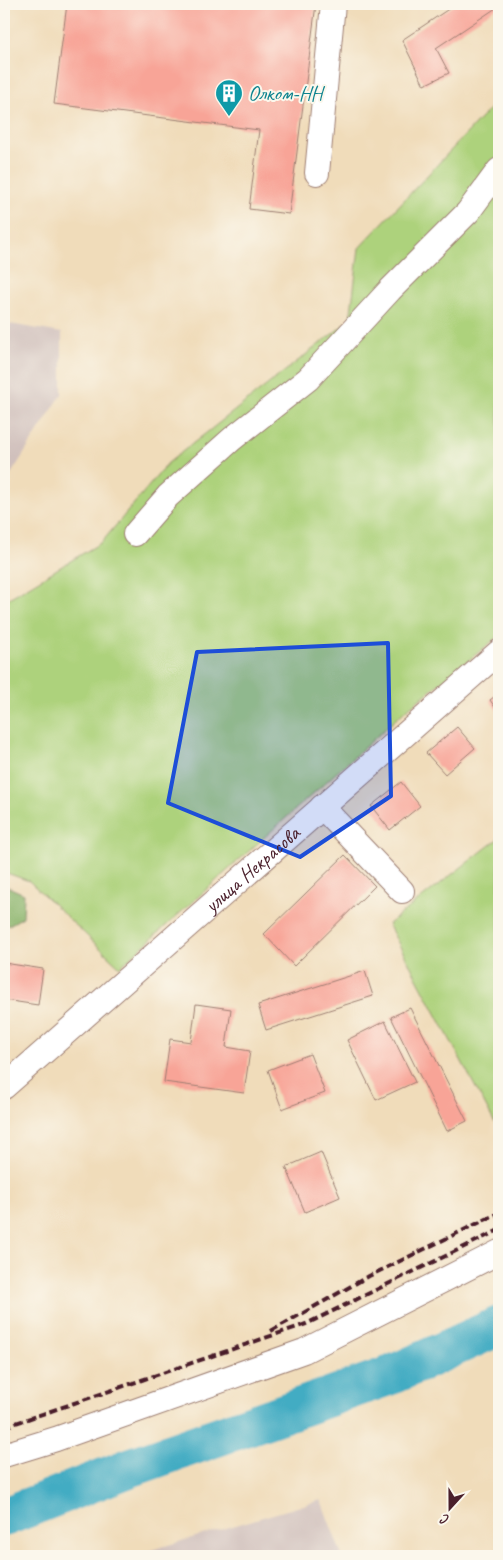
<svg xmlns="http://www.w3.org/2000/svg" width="503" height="1560" viewBox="0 0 503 1560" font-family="Caveat,sans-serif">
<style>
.industrial{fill:#d0c0bc}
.green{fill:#add27b;stroke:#7c7853}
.forest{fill:#8ab46b;stroke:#6a6a4b}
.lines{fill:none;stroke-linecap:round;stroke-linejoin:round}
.river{stroke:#43acc3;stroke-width:40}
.building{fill:#f8a497}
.minor-casing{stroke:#9d7e72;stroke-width:26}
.minor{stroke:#fff;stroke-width:24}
.rail{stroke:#4a1f2b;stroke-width:4;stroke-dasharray:8 4;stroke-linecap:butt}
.marked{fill:#1d4ed8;fill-opacity:0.2;stroke:#1d4ed8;stroke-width:4;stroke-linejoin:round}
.labels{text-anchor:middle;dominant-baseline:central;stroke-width:4;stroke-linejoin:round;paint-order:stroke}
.culture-label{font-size:21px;fill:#0d838f;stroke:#fbf7ec;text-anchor:start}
.street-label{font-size:21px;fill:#4a1f2b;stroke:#fbf7ec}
</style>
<rect width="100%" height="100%" fill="#fbf7ec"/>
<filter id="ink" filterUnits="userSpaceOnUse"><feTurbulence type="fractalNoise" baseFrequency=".02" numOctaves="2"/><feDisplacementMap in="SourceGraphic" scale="10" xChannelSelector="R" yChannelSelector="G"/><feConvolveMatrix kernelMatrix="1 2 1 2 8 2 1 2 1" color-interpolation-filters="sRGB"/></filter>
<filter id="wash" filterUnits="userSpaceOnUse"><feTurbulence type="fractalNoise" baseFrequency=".0096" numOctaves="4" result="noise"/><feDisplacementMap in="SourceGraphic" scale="20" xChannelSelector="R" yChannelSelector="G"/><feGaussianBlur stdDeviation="1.12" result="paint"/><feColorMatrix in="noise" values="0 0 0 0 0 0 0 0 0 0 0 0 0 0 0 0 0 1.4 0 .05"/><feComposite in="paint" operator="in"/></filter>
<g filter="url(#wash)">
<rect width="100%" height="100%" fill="#f0dcba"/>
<g class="industrial">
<polygon points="4,323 62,333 62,394 4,485"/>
<polygon points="321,1500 342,1556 131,1556"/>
</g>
<g class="green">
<polygon points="499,99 499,636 405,711 120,967 29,881 4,872 4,601 102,542 168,463 350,320 359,248"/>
<polygon points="499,838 499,1131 388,924"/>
</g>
<polygon class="forest" points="4,885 24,894 23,917 4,928"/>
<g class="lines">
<polyline class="river" points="4,1517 129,1468 394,1374 499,1326"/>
</g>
<g id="blocks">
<g class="building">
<polygon points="67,4 316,4 289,214 249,209 259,130 54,104"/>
<polygon points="456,4 499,4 499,6 436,48 449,73 424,85 402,40"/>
<polygon points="499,693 499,713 490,700"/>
<polygon points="457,727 475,748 445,774 426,753"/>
<polygon points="401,782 420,806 390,830 371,806"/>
<polygon points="345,855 375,886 294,966 264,934"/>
<polygon points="4,963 43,969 38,1005 4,1000"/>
<polygon points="365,971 373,996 266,1030 258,1005"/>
<polygon points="196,1004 231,1009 226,1047 250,1051 244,1093 164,1082 170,1039 191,1042"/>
<polygon points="410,1008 467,1121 447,1131 391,1017"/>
<polygon points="385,1021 415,1082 376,1100 347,1040"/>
<polygon points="310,1054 325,1093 282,1109 268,1070"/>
<polygon points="321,1152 340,1197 305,1212 286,1167"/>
</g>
</g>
</g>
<g filter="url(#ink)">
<use href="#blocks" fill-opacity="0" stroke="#9d7e72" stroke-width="1"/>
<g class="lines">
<g class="minor-casing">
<g id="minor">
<polyline points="317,173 333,4"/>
<polyline points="135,534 168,496 232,439 308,379 390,290 468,212 499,170"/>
<polyline points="322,807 402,891"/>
<path id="s1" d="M4,1087l495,-435"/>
<polyline points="4,1455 56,1439 304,1351 499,1252"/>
</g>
</g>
<use href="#minor" class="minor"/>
<g class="rail">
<polyline points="271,1331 369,1276 499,1213"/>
<polyline points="4,1427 306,1324 499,1230"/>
</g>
</g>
</g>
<path class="marked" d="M388,643l3,153 -91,61 -132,-54 29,-151z"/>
<defs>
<g id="building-pin" transform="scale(1.4375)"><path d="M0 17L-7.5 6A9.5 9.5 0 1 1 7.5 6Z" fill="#0f9aa8" stroke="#fbf7ec"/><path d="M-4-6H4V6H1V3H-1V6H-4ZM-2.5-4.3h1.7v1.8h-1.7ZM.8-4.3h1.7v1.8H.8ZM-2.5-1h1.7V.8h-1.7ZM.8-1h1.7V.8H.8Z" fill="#fff"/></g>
</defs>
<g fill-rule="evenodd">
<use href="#building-pin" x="229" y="93"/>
</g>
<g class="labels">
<g class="culture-label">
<text x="248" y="93">Олком-НН</text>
</g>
<g class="street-label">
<text stroke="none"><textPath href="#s1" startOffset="330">улица Некрасова</textPath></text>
</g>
</g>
<rect width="503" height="1560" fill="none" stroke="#fbf7ec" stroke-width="20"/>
<g transform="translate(450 1508) rotate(201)" stroke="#fbf7ec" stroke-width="4" paint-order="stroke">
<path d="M0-4L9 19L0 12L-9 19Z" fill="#4a1f2b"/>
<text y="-8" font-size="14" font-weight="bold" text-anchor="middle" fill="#4a1f2b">С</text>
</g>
</svg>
